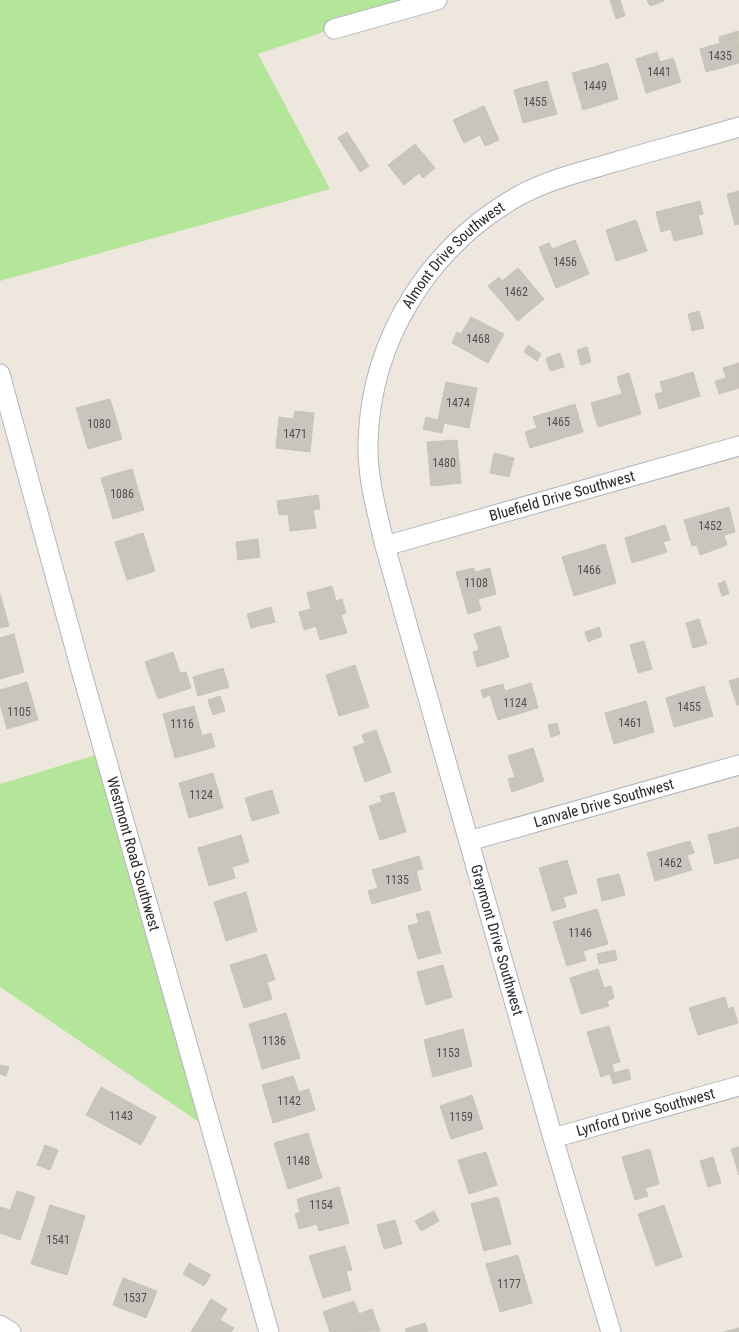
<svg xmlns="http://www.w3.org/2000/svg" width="739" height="1332" viewBox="0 0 739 1332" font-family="'Roboto Condensed',sans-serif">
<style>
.green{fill:#b3e698}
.building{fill:#c9c4bd;stroke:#c9c3b7}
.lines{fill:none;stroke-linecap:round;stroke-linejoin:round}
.minor-casing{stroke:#b1b4c0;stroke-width:21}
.minor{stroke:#fff;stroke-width:19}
.labels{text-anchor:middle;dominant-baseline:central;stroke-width:5;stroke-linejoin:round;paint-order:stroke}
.number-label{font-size:12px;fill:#525150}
.street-label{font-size:15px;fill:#2b2b2b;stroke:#fff}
</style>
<rect width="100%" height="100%" fill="#eee7dd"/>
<g class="green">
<polygon points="0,0 418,0 258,54 330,189 0,281"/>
<polygon points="99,754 202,1124 0,987 0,784"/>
</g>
<g class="building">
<polygon points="610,0 620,0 625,16 616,19"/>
<polygon points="647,0 664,0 664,1 650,6"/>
<polygon points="738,31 739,63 706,72 700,49 720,43 719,37"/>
<polygon points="657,52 660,62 673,58 681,82 646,93 636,59"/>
<polygon points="608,63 618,99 583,110 572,73"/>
<polygon points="547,81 557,114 523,123 514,90"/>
<polygon points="484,106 499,140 485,146 480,135 464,143 453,120"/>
<polygon points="347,132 369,166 360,172 338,138"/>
<polygon points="415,144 435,168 423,178 419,173 404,185 388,165"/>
<polygon points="739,191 739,224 735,225 727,194"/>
<polygon points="700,201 703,214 698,215 703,234 674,241 671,229 661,232 656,212"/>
<polygon points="636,220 647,251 616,261 606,230"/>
<polygon points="575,240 589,274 556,288 539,247 549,243 552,249"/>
<polygon points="518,268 544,299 518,321 488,286 499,277 502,281"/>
<polygon points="699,311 704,328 692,331 688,314"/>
<polygon points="471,317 504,334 488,363 452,343 457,332 461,334"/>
<polygon points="528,345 541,354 537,361 524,352"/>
<polygon points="587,347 591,362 581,365 577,350"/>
<polygon points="560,353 564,367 550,371 546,358"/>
<polygon points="739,363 739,388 719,394 715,381 726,378 723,368"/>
<polygon points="693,372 700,396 659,409 655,394 663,392 660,382"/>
<polygon points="629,373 641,414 598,427 591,403 622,394 617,377"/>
<polygon points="446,382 477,388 469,428 444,423 442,433 423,429 426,417 438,420"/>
<polygon points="110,399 122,439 88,449 76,408"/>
<polygon points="575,404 583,432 530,448 525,432 537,428 533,417"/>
<polygon points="295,411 314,413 310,452 276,448 279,417 293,419"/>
<polygon points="457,440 461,483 431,486 427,442"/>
<polygon points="494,453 514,458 509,477 490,473"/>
<polygon points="132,469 144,510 113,519 101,478"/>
<polygon points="318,495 320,509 313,510 316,528 290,531 288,514 279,515 277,501"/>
<polygon points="729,507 735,532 724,535 727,545 700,555 697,545 692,546 684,520"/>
<polygon points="665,525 670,540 663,542 667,552 632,563 625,538"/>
<polygon points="143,533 155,571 127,580 115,542"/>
<polygon points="258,539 260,557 238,560 236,542"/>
<polygon points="605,544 616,583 574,596 562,557"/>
<polygon points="474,568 475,572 490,568 496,594 478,599 481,610 468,614 456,572"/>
<polygon points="725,581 729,594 722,596 718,584"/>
<polygon points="332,586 336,601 342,599 346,613 341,615 347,633 320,640 316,626 304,630 299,612 311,609 307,593"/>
<polygon points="0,594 9,626 0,628"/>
<polygon points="271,607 275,622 251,628 247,614"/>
<polygon points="699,619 707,644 693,648 686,623"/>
<polygon points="500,626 509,657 477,667 473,652 479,650 474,634"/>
<polygon points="599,627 602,636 588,642 585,632"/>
<polygon points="14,634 24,672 0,679 0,638"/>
<polygon points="644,641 652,669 638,673 630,645"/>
<polygon points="173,652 180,673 186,672 191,688 158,699 145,662"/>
<polygon points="355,665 369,707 339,716 326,675"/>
<polygon points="223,668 229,687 198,696 193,677"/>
<polygon points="739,678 739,705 737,705 729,681"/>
<polygon points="27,682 38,720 7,729 0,704 0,690"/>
<polygon points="531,683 538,708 498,720 490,695 483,698 481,690 503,684 505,691"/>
<polygon points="704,686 713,716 674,727 666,698"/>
<polygon points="220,696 225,711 213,715 208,700"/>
<polygon points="646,701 654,732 614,744 605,713"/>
<polygon points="194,706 202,736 211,733 215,747 175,758 163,714"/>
<polygon points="557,723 560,734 551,737 548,725"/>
<polygon points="376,730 391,772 365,782 353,747 365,743 362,735"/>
<polygon points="533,748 544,781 512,792 508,779 515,777 508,756"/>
<polygon points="213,773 223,808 189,818 179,783"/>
<polygon points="272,790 279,813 252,821 245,798"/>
<polygon points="394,792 406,832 380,840 369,806 382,802 380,796"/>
<polygon points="739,827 739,858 715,864 708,835"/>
<polygon points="241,835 249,862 232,867 235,878 209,886 198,848"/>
<polygon points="690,841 694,853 687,855 692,870 655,881 647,853"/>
<polygon points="419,856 423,869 416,871 421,890 372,904 368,891 378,888 372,870"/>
<polygon points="567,860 577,893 563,897 566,907 552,911 539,868"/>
<polygon points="619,874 625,895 602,901 597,879"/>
<polygon points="246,892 257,931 226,941 214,902"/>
<polygon points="597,909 608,944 583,951 586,960 567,966 553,922"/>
<polygon points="429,911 441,953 418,959 408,926 419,923 416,914"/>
<polygon points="615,950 617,960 599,964 597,954"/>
<polygon points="266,954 275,980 267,982 272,999 244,1008 230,965"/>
<polygon points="443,965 452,997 426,1005 417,972"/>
<polygon points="598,969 604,988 611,986 614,998 607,1001 609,1006 581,1014 570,978"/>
<polygon points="725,997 728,1009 733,1007 738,1023 698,1035 689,1008"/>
<polygon points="286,1013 300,1058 262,1069 249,1024"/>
<polygon points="609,1026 620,1062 612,1064 614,1072 601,1077 587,1032"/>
<polygon points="463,1029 472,1066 433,1077 424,1040"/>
<polygon points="0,1065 9,1067 6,1076 0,1074"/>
<polygon points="628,1069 631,1079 613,1084 610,1074"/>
<polygon points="293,1076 299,1092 309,1089 315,1110 273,1123 262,1085"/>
<polygon points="101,1087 156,1117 141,1145 86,1115"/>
<polygon points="472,1095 483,1129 451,1139 440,1106"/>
<polygon points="308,1133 322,1178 288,1189 274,1143"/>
<polygon points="45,1145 58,1150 50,1170 37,1165"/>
<polygon points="739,1147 739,1175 731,1149"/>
<polygon points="650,1149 659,1184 645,1188 648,1196 635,1200 622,1157"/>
<polygon points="486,1152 497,1185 469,1194 458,1160"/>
<polygon points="713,1157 721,1183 708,1187 700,1161"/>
<polygon points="339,1187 349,1223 319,1231 317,1224 299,1229 295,1214 300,1212 297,1199"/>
<polygon points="17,1191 35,1197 20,1240 0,1233 0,1207 10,1210"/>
<polygon points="498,1197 511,1244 484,1251 471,1204"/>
<polygon points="50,1205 85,1216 67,1275 31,1264"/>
<polygon points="664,1205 682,1257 656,1266 638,1214"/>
<polygon points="434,1211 439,1221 421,1231 415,1221"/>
<polygon points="395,1220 402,1244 384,1249 377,1225"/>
<polygon points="345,1246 352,1270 346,1271 351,1290 323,1298 309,1256"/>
<polygon points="518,1255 532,1303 500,1312 486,1264"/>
<polygon points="189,1263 211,1275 204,1286 183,1274"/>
<polygon points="123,1278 157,1291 146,1318 113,1305"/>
<polygon points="211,1299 227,1309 220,1320 234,1328 231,1332 191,1332"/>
<polygon points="354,1301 359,1314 372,1309 380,1331 330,1332 323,1312"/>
<polygon points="425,1323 428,1332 406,1332 405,1329"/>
<polygon points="739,1328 739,1332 724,1332"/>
</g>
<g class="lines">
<g class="minor-casing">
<g id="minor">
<polyline points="334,29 437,0"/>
<path id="s1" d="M0,374l81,296 188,662"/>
<path id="s2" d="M385,546l354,-100"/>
<path id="s3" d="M469,841l270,-76"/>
<path id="s4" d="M553,1138l186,-52"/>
<polyline points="0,1325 11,1332"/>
<path id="s5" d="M611,1332l-58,-194 -168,-592c-8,-34 -18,-68 -17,-104 3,-105 63,-198 154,-248 29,-15 62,-23 93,-32 41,-12 83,-23 124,-35"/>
</g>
</g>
<use href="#minor" class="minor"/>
</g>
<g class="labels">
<g class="number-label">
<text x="720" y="56">1435</text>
<text x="659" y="72">1441</text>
<text x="595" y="86">1449</text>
<text x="535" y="102">1455</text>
<text x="565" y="262">1456</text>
<text x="516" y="292">1462</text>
<text x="478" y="339">1468</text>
<text x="458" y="403">1474</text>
<text x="558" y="422">1465</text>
<text x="99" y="424">1080</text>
<text x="295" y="434">1471</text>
<text x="444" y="463">1480</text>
<text x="122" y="494">1086</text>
<text x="710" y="526">1452</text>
<text x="589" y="570">1466</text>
<text x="476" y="583">1108</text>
<text x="515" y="703">1124</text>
<text x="689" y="707">1455</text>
<text x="19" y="712">1105</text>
<text x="630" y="723">1461</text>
<text x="182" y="724">1116</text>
<text x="201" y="795">1124</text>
<text x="670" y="863">1462</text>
<text x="397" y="880">1135</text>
<text x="580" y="933">1146</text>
<text x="274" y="1041">1136</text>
<text x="448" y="1053">1153</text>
<text x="289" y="1101">1142</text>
<text x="121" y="1116">1143</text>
<text x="461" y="1117">1159</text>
<text x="298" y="1161">1148</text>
<text x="321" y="1205">1154</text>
<text x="58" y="1240">1541</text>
<text x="509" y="1284">1177</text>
<text x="135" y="1298">1537</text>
</g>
<g class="street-label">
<text stroke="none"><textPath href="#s5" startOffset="1136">Almont Drive Southwest</textPath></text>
<text stroke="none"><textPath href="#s2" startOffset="184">Bluefield Drive Southwest</textPath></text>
<text stroke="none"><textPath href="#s3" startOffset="140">Lanvale Drive Southwest</textPath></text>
<text stroke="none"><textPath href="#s1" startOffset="498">Westmont Road Southwest</textPath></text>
<text transform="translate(497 940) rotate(74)">Graymont Drive Southwest</text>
<text stroke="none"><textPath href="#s4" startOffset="96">Lynford Drive Southwest</textPath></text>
</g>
</g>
</svg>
